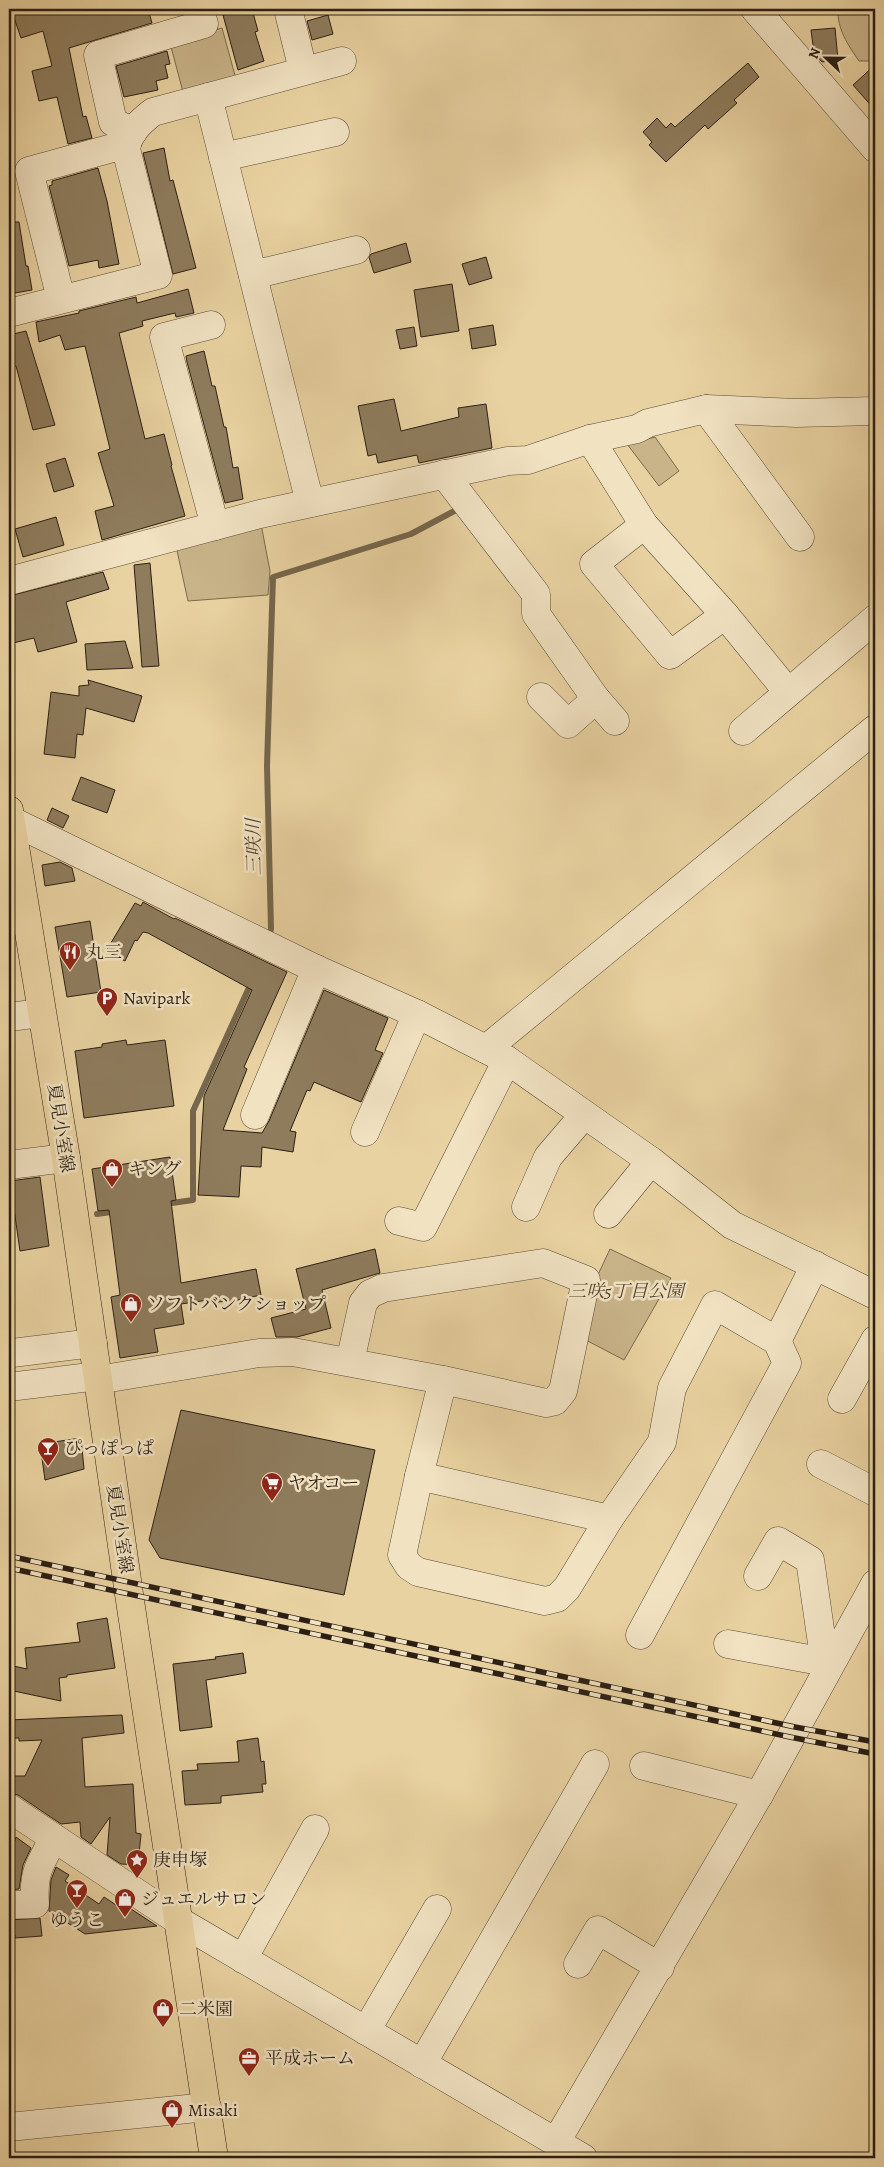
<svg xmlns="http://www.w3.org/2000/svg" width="884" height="2167" viewBox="0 0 884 2167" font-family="Alegreya,'Noto Serif JP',serif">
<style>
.green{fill:#c9b489;stroke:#7a6a4e}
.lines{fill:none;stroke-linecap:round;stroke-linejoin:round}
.stream{stroke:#76664c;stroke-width:6}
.building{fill:#8e7c5d;stroke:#2b1f14}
.minor-casing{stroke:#5a4c37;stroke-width:29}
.major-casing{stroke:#2b1f14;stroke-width:29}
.minor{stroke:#f1e2c2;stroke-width:28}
.major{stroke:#e9d2a1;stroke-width:28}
.rail-casing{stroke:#2b1f14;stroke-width:5.5}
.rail{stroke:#f1e2c2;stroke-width:4;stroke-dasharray:11;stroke-linecap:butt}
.labels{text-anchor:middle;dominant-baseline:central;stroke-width:5;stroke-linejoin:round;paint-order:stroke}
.poi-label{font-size:18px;fill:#2b1f14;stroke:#f1e2c2;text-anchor:start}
.street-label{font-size:18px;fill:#2b1f14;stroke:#f1e2c2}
.park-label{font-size:18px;font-style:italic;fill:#524431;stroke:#f1e2c2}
.water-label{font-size:19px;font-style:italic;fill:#574835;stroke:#f1e2c2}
</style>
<rect width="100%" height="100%" fill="#e9d2a1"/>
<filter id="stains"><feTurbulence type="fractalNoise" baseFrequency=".004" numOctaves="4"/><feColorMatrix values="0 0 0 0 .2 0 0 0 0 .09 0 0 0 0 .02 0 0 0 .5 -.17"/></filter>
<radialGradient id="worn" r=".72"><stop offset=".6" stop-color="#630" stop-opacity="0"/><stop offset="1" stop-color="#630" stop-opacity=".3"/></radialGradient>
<g class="green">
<path d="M838,9h25l12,13v39h-16c-11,-16 -22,-32 -21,-52z"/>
<polygon points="222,28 236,79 183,92 170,43"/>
<polygon points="655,437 679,471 659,486 627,444"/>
<polygon points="261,524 270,571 268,595 188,601 176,546"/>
<polygon points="610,1249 671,1278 624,1360 582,1338 596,1279"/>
</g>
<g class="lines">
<g class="stream">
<polyline points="268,940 271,929 267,766 273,577 411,534 458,509"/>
<polyline points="165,1204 193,1200 193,1111 252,981"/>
<polyline points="97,1214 118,1211"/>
</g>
</g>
<g class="building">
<polygon points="11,9 148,9 152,23 69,48 83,117 86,116 92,138 68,144 57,97 39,101 32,71 52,66 43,31 21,38"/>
<polygon points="252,9 258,31 255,32 264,61 238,70 223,15"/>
<polygon points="328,15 333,34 312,40 307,21"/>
<polygon points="835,28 838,60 822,62 814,53 811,30"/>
<polygon points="167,51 170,64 165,65 168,78 156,81 158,90 124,97 116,66"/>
<polygon points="748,63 759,77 734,100 737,103 708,129 705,125 666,162 649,145 652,142 643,132 657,118 666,128 671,123 675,127"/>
<polygon points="875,65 875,110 853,85"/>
<polygon points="164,148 170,181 173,180 196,268 173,274 143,153"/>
<polygon points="98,168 107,201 119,264 99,268 98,260 69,266 49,186 52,185 52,181"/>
<polygon points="9,222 19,222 26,266 28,266 32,290 9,294"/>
<polygon points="406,243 411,262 374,273 369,257 371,254"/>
<polygon points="486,257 492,278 469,285 462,264"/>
<polygon points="452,284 459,331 421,337 414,290"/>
<polygon points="188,289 194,313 176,317 175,313 142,321 143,326 119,333 145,439 164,434 172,465 171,466 185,516 102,540 95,511 114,506 98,453 110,449 85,346 65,350 60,335 39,342 36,322 79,313 79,311 136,297 137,303"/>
<polygon points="493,325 496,345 472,349 469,329"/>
<polygon points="414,327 417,346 400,349 396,330"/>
<polygon points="26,331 55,425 33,430 16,366 9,367 9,335"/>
<polygon points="204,351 212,386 215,386 224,427 226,427 233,468 238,467 243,499 225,503 187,362 186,356"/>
<polygon points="394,399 401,431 459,417 458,408 486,404 492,448 419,463 417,455 378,463 376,454 368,456 358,406"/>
<polygon points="65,458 74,486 54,492 46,464"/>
<polygon points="56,517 64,545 23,557 15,529"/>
<polygon points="150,563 159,666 142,667 134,565"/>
<polygon points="103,572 109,589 66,602 77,642 38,652 34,638 9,644 9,596"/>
<polygon points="125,641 133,668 87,670 85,644"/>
<polygon points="88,680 142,696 134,722 86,708 83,735 77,734 75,758 44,754 51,692 79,696 79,686 89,685"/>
<polygon points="81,777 115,790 107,813 72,800"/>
<polygon points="52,808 69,816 63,828 47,820"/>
<polygon points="60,862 72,868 75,881 45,886 42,865"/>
<polygon points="143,902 174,919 175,918 287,972 244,1067 247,1069 223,1130 262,1133 269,1121 324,990 388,1018 375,1050 383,1053 361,1102 314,1082 310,1091 307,1090 290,1131 296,1132 293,1152 262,1147 261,1167 241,1166 239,1197 198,1195 204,1096 252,990 148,933 143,932 137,941 135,940 125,961 106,951 135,903 141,906"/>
<polygon points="90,921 101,992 67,997 55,927"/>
<polygon points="126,1040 127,1045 165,1040 174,1106 84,1118 75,1051 102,1047 102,1044"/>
<polygon points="170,1157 176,1200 171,1201 181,1283 256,1269 261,1295 233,1301 216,1302 215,1299 181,1304 184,1324 154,1329 158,1352 120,1358 111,1297 120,1295 109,1210 98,1211 92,1169"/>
<polygon points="40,1177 49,1246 20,1251 10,1181"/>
<polygon points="375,1249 380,1273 322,1290 331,1328 297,1337 276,1337 271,1318 306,1309 296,1269"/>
<polygon points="181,1410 375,1450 344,1595 160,1558 149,1540"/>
<polygon points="81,1438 84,1469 45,1480 40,1444"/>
<polygon points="107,1618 115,1668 67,1675 67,1677 59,1678 61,1701 9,1690 9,1665 27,1669 25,1648 80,1642 77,1623"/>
<polygon points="243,1653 246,1673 206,1680 212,1727 180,1731 173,1664 216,1659 215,1657"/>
<polygon points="122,1715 124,1733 82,1738 85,1787 133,1784 136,1833 141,1834 138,1865 121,1864 107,1855 110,1817 91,1844 81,1837 80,1822 61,1824 18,1795 9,1793 9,1776 25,1776 42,1740 19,1741 19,1738 9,1738 9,1720"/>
<polygon points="258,1738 261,1762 264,1761 266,1784 262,1784 263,1792 221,1796 221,1803 185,1805 182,1771 198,1770 197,1764 239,1762 237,1741"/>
<polygon points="16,1837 31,1848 23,1865 19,1889 9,1890 9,1859"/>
<polygon points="56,1867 69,1875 65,1881 99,1904 104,1897 122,1909 125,1905 157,1926 85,1934 49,1911 51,1880"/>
<polygon points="40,1918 42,1936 15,1938 15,1935 9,1936 9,1920"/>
</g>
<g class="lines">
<g class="minor-casing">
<g id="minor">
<polyline points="288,9 303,70"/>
<polyline points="755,9 875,148"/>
<polyline points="208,97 310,503"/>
<polyline points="133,132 113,122 98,55 204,24 200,9"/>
<polyline points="223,157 335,132"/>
<polyline points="253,275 356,250"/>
<polyline points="61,299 29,171 127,144"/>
<path d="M9,313l149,-38 -32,-126c2,-16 14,-27 27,-37l189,-51"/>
<polyline points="211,325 164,337 215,526"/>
<polyline points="706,409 800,537"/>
<polyline points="590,439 644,525 725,615 788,692"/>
<polyline points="444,474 536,594 536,614 596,699 615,721"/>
<polyline points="644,525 594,564 670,655 725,615"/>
<polyline points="9,581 260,514 508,461 528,460 590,439 637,429 648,423 706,409 796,413 875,411"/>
<polyline points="541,697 568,724 596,699"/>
<polyline points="743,731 875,619"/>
<polyline points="10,820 316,969 417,1014 507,1060 651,1161 732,1225 875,1295"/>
<polyline points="9,1017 41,1013"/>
<polyline points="486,1049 875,729"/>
<polyline points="255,1115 316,969"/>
<polyline points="365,1132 417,1014"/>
<polyline points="9,1165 66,1158"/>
<polyline points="526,1207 548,1157 584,1115"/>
<polyline points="608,1214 651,1161"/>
<polyline points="399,1221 423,1227 507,1060"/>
<polyline points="777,1341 815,1265"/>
<polyline points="12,1353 93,1343"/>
<polyline points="98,1380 259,1353 293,1352 443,1380 546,1403 555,1401 563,1391 586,1280 543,1263 383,1288 370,1294 363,1303 350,1362"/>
<polyline points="443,1380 419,1476 402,1555 409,1566 418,1572 545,1601 557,1598 567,1588 609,1519 662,1442 672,1388 715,1305 777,1341 787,1363 640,1635"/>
<polyline points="9,1387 98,1376"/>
<polyline points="842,1399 875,1340"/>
<polyline points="821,1464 875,1492"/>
<polyline points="419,1476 609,1519"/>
<polyline points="758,1576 778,1541 810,1560 826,1671"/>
<polyline points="728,1644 825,1662"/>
<polyline points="644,1766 759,1795"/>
<polyline points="9,1808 179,1921 583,2158"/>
<path d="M10,1905l25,-1c-2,-32 4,-38 19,-66"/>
<polyline points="243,1959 315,1829"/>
<polyline points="578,1964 598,1930 660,1967"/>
<polyline points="366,2031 437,1909"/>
<polyline points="422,2064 595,1764"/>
<polyline points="9,2127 207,2107"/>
<polyline points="556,2142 759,1795 875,1584"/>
</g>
</g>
<g class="major-casing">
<polyline id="major" points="9,810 66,1158 129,1594 214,2158"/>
</g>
<use href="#minor" class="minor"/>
<use href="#major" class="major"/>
<g class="rail-casing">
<g id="rail">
<polyline points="9,1556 795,1727 875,1742"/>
<polyline points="9,1568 790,1737 875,1754"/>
</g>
</g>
<use href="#rail" class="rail"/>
</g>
<defs>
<g id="restaurant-pin" transform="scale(1.125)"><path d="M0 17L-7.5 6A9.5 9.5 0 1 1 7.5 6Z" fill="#8f2418" stroke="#f1e2c2"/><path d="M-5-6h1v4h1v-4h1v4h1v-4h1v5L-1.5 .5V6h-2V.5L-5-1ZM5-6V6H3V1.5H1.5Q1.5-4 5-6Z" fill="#fff"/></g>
<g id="parking-pin" transform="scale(1.125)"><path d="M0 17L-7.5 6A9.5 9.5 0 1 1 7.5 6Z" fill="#8f2418" stroke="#f1e2c2"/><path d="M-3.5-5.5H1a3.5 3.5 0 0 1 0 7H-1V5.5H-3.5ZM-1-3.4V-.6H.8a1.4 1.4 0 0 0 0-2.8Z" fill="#fff"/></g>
<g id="shop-pin" transform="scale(1.125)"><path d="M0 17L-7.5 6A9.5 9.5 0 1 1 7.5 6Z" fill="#8f2418" stroke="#f1e2c2"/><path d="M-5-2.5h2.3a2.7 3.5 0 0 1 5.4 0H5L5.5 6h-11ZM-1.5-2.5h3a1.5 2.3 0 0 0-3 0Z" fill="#fff"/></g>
<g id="bar-pin" transform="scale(1.125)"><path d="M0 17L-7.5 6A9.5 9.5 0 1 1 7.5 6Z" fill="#8f2418" stroke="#f1e2c2"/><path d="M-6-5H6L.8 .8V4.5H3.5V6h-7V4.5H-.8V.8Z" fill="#fff"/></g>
<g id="supermarket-pin" transform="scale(1.125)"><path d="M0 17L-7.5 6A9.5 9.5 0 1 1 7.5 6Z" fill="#8f2418" stroke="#f1e2c2"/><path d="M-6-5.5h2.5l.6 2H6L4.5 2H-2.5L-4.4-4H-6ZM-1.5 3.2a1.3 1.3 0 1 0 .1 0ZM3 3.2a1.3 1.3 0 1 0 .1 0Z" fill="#fff"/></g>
<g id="sight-pin" transform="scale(1.125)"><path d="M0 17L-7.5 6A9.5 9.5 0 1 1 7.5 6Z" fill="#8f2418" stroke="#f1e2c2"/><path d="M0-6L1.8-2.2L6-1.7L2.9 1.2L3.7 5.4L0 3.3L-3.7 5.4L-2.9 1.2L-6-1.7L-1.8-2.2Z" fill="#fff"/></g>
<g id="office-pin" transform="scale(1.125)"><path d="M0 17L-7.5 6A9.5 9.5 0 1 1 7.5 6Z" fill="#8f2418" stroke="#f1e2c2"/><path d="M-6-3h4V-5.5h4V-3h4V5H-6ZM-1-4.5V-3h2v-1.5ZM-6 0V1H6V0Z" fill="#fff"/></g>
</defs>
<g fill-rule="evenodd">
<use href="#restaurant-pin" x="70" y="952"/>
<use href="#parking-pin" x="107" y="998"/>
<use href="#shop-pin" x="112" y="1169"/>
<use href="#shop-pin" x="131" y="1304"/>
<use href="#bar-pin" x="48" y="1448"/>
<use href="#supermarket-pin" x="272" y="1483"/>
<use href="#sight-pin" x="137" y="1860"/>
<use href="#bar-pin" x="77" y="1890"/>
<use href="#shop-pin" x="125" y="1899"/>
<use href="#shop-pin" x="163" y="2009"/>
<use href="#office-pin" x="249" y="2058"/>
<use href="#shop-pin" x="172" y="2110"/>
</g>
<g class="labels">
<g class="poi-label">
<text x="86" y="952">丸三</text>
<text x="123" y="998">Navipark</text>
<text x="128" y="1169">キング</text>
<text x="147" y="1304">ソフトバンクショップ</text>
<text x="64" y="1448">ぴっぽっぱ</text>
<text x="288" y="1483">ヤオコー</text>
<text x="153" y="1860">庚申塚</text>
<text x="141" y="1899">ジュエルサロン</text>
<text x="77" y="1920" text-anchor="middle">ゆうこ</text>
<text x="179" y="2009">二米園</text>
<text x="265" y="2058">平成ホーム</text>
<text x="188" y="2110">Misaki</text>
</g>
<g class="street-label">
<text transform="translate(61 1128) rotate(81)">夏見小室線</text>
<text transform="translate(120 1529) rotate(81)">夏見小室線</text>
</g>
<g class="park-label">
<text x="626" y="1291">三咲5丁目公園</text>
</g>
<g class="water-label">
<text transform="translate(254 847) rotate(-91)">三咲川</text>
</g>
</g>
<rect width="884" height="2167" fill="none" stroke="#e9d2a1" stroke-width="30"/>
<rect x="10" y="10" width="864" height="2147" fill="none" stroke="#2b1f14" stroke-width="2.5"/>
<rect x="15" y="15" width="854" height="2137" fill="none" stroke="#2b1f14"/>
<g transform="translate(826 58) rotate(292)" stroke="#f1e2c2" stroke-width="4" paint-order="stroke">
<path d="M0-4L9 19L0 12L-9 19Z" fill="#2b1f14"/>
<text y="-8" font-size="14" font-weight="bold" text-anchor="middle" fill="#2b1f14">N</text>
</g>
<rect width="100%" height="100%" filter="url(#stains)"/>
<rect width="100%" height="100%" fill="url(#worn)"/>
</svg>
